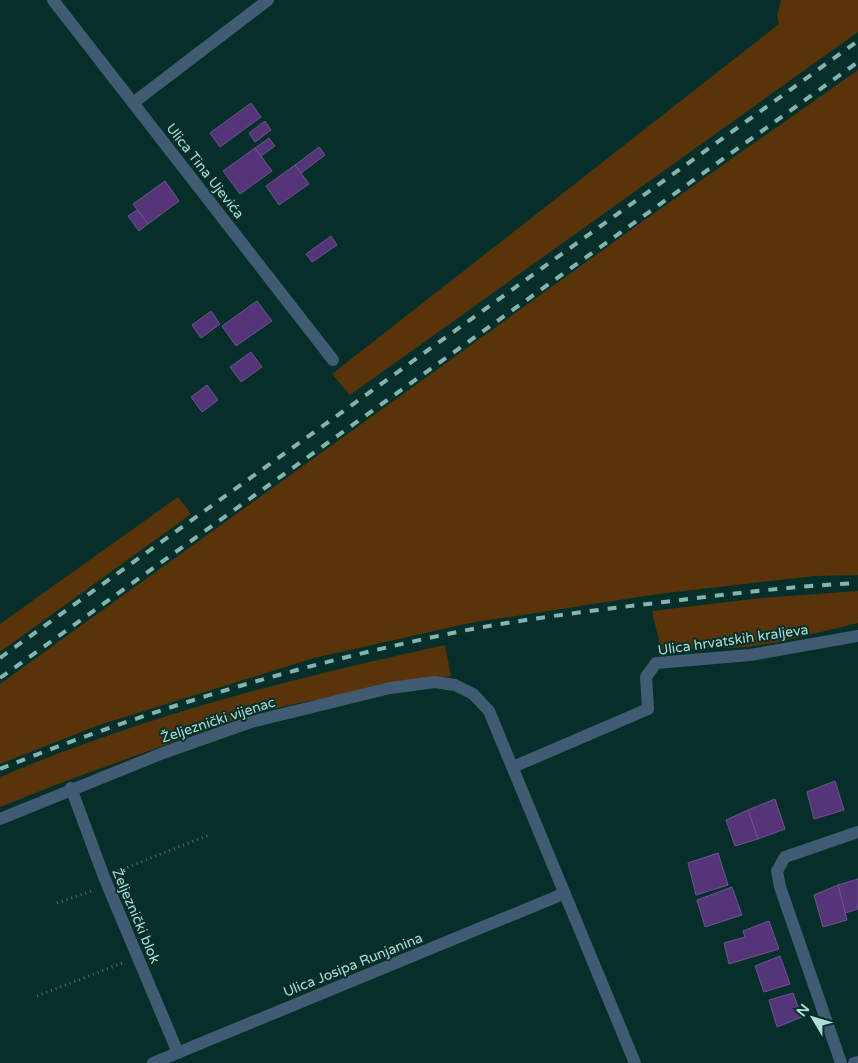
<svg xmlns="http://www.w3.org/2000/svg" width="858" height="1063" viewBox="0 0 858 1063" font-family="'Varela Round',sans-serif">
<style>
.green{fill:#59340a}
.building{fill:#543577;stroke:#715296}
.lines{fill:none;stroke-linecap:round;stroke-linejoin:round}
.path{stroke:#49766f;stroke-width:3;stroke-dasharray:1 4;stroke-linecap:butt}
.minor{stroke:#405b72;stroke-width:12}
.rail{stroke:#83b4ad;stroke-width:4;stroke-dasharray:9 9;stroke-linecap:butt}
.labels{text-anchor:middle;dominant-baseline:central;stroke-width:4;stroke-linejoin:round;paint-order:stroke}
.street-label{font-size:14px;fill:#abdfd7;stroke:#072f2a}
</style>
<rect width="100%" height="100%" fill="#072f2a"/>
<g class="green">
<polygon points="781,0 858,0 858,32 350,395 332,374 779,24 777,15"/>
<polygon points="858,70 858,575 815,576 658,594 470,623 314,658 99,725 0,764 0,684 646,219"/>
<polygon points="178,497 191,514 0,652 0,624"/>
<polygon points="858,591 858,623 780,642 746,647 661,650 652,611 761,598"/>
<path d="M445,645l6,31 -142,25 -55,12 -191,69 -63,25v-30c143,-61 293,-99 445,-132z"/>
</g>
<g class="building">
<polygon points="251,103 261,117 220,147 210,133"/>
<polygon points="265,121 271,130 255,142 249,133"/>
<polygon points="269,138 275,146 261,156 255,148"/>
<polygon points="319,147 325,155 301,173 295,165"/>
<polygon points="255,148 272,171 240,194 223,171"/>
<polygon points="295,165 309,184 279,205 266,186"/>
<polygon points="165,181 179,201 148,224 133,204"/>
<polygon points="137,210 148,224 139,231 128,216"/>
<polygon points="331,236 337,245 312,262 306,254"/>
<polygon points="257,301 272,321 236,346 222,326"/>
<polygon points="211,311 220,324 201,338 192,325"/>
<polygon points="251,352 262,367 241,382 230,367"/>
<polygon points="207,385 218,400 202,412 191,397"/>
<polygon points="835,781 844,810 814,819 807,792"/>
<polygon points="775,799 785,829 758,839 748,810"/>
<polygon points="748,810 758,839 735,846 726,820"/>
<polygon points="718,853 728,885 696,895 688,863"/>
<polygon points="858,879 858,909 845,913 838,885"/>
<polygon points="838,885 847,920 823,927 814,895"/>
<polygon points="732,887 742,915 705,927 697,900"/>
<polygon points="769,921 779,949 729,964 724,943 745,937 743,931"/>
<polygon points="780,956 790,984 764,992 755,966"/>
<polygon points="793,993 802,1017 777,1027 769,1000"/>
</g>
<g class="lines">
<g class="path">
<polyline points="118,871 209,835"/>
<polyline points="57,903 95,890"/>
<polyline points="37,996 125,962"/>
</g>
<g class="minor">
<polyline points="53,0 333,360"/>
<polyline points="133,103 268,0"/>
<polyline points="513,767 648,709 646,677 656,663 750,655 858,636"/>
<polyline points="71,788 104,877 178,1053"/>
<polyline points="0,819 163,753 251,722 390,688 435,682 455,685 473,694 489,711 635,1063"/>
<polyline points="153,1063 563,894"/>
<polyline points="841,1063 780,887 777,871 785,857 858,832"/>
<polyline points="854,1063 858,1062"/>
</g>
<g class="rail">
<polyline points="0,658 858,41"/>
<polyline points="0,678 858,62"/>
<path d="M0,769c149,-60 305,-106 462,-138 67,-13 135,-21 202,-29 65,-8 129,-16 194,-19"/>
</g>
</g>
<g class="labels">
<g class="street-label">
<text transform="translate(205 171) rotate(52)">Ulica Tina Ujevića</text>
<text transform="translate(733 640) rotate(-8)">Ulica hrvatskih kraljeva</text>
<text transform="translate(218 720) rotate(-18)">Željeznički vijenac</text>
<text transform="translate(136 916) rotate(67)">Željeznički blok</text>
<text transform="translate(353 965) rotate(-22)">Ulica Josipa Runjanina</text>
</g>
</g>
<g transform="translate(813 1018) rotate(308)" stroke="#072f2a" stroke-width="4" paint-order="stroke">
<path d="M0-4L9 19L0 12L-9 19Z" fill="#abdfd7"/>
<text y="-8" font-size="14" font-weight="bold" text-anchor="middle" fill="#abdfd7">N</text>
</g>
</svg>
